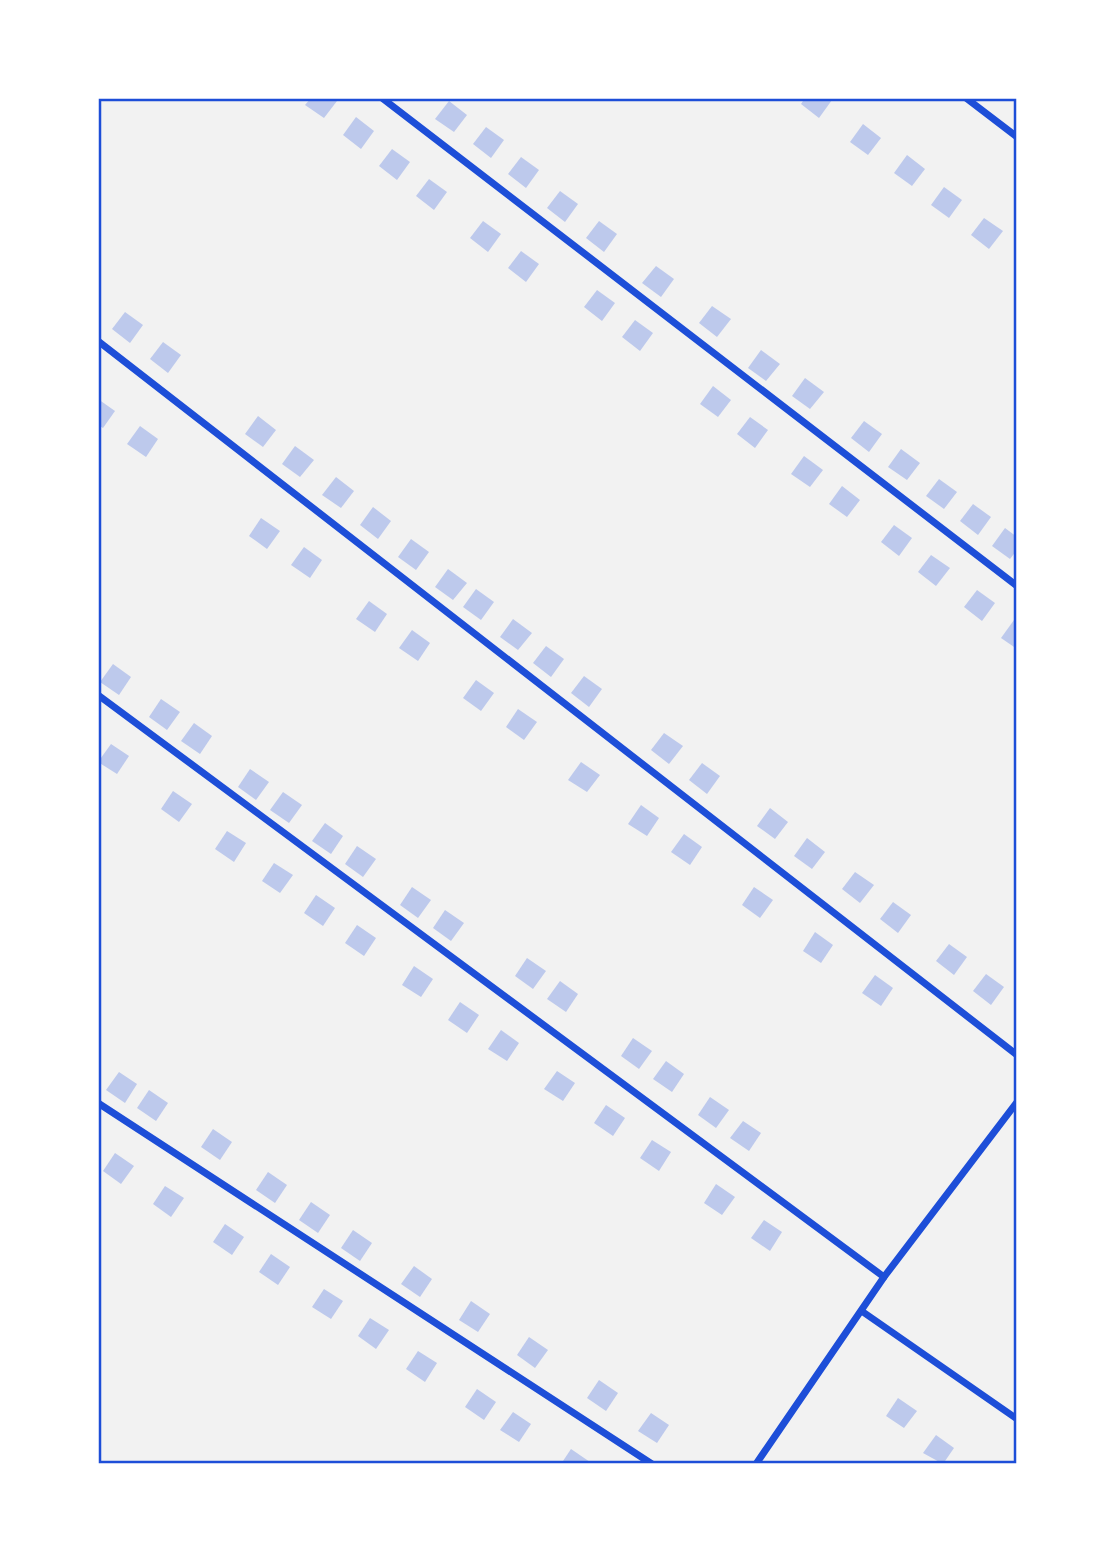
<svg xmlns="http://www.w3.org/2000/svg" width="1115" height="1562" viewBox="0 0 1115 1562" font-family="Lato,sans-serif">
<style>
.building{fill:#bdc9ec}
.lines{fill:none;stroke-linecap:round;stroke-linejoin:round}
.minor{stroke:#1d4ed8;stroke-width:7}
.neatline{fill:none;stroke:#1d4ed8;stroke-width:2.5}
</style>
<rect width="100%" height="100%" fill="#f2f2f2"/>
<g class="building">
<polygon points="311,98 333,98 337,101 324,118 305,105"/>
<polygon points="805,98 830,98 832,100 819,118 801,104"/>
<polygon points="449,101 467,115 454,132 435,119"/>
<polygon points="356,117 374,131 361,149 343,135"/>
<polygon points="863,124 881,138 868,155 850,142"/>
<polygon points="486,127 504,140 491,158 473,144"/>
<polygon points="392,149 410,162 397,180 379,166"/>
<polygon points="907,155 925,169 912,186 894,173"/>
<polygon points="521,157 539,170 526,188 508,174"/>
<polygon points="429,179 447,192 434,210 416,196"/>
<polygon points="944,187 962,200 949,218 931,205"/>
<polygon points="560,191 578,204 565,222 547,208"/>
<polygon points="984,218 1003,231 989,249 971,235"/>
<polygon points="483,221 501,234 488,252 470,238"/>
<polygon points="599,221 617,234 604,252 586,238"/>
<polygon points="521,251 539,264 526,282 508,268"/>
<polygon points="656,266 674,279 661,297 642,283"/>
<polygon points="597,290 615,303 602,321 584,307"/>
<polygon points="712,306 731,319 717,337 699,323"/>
<polygon points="125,312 143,325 130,343 112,329"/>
<polygon points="635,320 653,333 640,351 622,337"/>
<polygon points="163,342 181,355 168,373 150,359"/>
<polygon points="761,350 780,364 766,381 748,368"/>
<polygon points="805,378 824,392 810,409 792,396"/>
<polygon points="713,386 731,400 718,417 700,404"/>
<polygon points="98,399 115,411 103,428 98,425"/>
<polygon points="258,416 276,430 263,447 245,434"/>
<polygon points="750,417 768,430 755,448 737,434"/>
<polygon points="864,421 882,434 869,452 851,438"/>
<polygon points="140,426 158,439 146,457 127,444"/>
<polygon points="295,446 314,460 300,477 282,464"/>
<polygon points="901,449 920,463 907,480 888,467"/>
<polygon points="804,456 823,470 810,487 791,474"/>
<polygon points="336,477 354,491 341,508 322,495"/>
<polygon points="939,479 957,492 944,509 926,496"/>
<polygon points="842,486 860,500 847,517 829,504"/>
<polygon points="973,504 991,517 978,535 960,521"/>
<polygon points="373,507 391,521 378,539 360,525"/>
<polygon points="261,518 280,531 267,549 249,536"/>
<polygon points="894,525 912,538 899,556 881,542"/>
<polygon points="1005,528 1017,537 1017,550 1010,559 992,546"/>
<polygon points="411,539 429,552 416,570 398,557"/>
<polygon points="304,547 322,560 310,578 291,565"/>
<polygon points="931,555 950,568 936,586 918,572"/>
<polygon points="448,569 467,583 453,600 435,587"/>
<polygon points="476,589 494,602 481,620 463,607"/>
<polygon points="977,590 995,603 982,621 964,607"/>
<polygon points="369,601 387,614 375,632 356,619"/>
<polygon points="513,619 532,633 518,650 500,637"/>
<polygon points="1014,620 1017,622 1017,649 1001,638"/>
<polygon points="412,630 430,643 418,661 399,648"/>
<polygon points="546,646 564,659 551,677 533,663"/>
<polygon points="113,664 131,677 119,695 100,682"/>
<polygon points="584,676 602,689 589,707 571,693"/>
<polygon points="476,680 494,693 481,711 463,698"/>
<polygon points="161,699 180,712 167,730 149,717"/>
<polygon points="518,709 537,722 524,740 506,727"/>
<polygon points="194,723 212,736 200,754 181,741"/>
<polygon points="664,733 683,746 669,764 651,750"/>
<polygon points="111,744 129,756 117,774 98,762"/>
<polygon points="581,762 600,775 587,792 568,780"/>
<polygon points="702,763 720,776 707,794 689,780"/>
<polygon points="250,769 269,782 256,800 238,787"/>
<polygon points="173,791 192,804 179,822 161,809"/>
<polygon points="283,792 302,805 289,823 270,810"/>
<polygon points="641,805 659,818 647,836 628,824"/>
<polygon points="770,808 788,822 775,839 757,826"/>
<polygon points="325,823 343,836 331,854 312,841"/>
<polygon points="227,831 246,843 234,862 215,849"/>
<polygon points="684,834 702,847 690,865 671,852"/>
<polygon points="807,838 825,852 812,869 794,856"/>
<polygon points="357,846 376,859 363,877 345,864"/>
<polygon points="274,863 293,875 280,893 262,881"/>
<polygon points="855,872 874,885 860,903 842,889"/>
<polygon points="412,887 431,900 418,918 400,905"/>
<polygon points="754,887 773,900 760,918 742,905"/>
<polygon points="316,895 335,908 323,926 304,913"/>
<polygon points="893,902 911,915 898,933 880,919"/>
<polygon points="445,910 464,923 451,941 433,928"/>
<polygon points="357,925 376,938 364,956 345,943"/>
<polygon points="815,932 833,945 821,963 803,951"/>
<polygon points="949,944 967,957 954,975 936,961"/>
<polygon points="527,958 546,971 533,989 515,976"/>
<polygon points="414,966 433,979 421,997 402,985"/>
<polygon points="986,974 1004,987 991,1005 973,991"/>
<polygon points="875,975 893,988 881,1006 862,993"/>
<polygon points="560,981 578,994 566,1012 547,999"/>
<polygon points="460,1002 479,1015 467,1033 448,1020"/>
<polygon points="501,1030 519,1043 507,1061 488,1049"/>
<polygon points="633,1038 652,1051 639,1069 621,1056"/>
<polygon points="666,1061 684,1074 672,1092 653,1079"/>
<polygon points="557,1071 575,1083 563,1101 544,1089"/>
<polygon points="119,1072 137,1084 125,1103 106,1090"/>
<polygon points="149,1090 168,1103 156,1121 137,1108"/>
<polygon points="710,1097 729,1110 716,1128 698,1115"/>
<polygon points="606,1105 625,1118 613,1136 594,1123"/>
<polygon points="743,1121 761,1133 749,1151 730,1138"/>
<polygon points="213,1129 232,1142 220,1160 201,1147"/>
<polygon points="652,1140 671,1152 659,1171 640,1158"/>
<polygon points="115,1153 134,1166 121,1184 103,1171"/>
<polygon points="268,1172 287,1185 275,1203 256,1190"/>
<polygon points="716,1184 735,1197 722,1215 704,1203"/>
<polygon points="165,1186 184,1198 171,1217 153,1204"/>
<polygon points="311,1202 330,1215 318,1233 299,1220"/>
<polygon points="764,1220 782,1232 770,1251 751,1238"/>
<polygon points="225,1224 244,1237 232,1255 213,1242"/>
<polygon points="353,1230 372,1243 360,1261 341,1248"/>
<polygon points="271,1254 290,1267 278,1285 259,1272"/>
<polygon points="414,1266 432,1279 420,1297 401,1284"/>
<polygon points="324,1289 343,1301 331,1319 312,1307"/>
<polygon points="471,1301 490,1314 478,1332 459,1320"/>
<polygon points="370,1318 389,1330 376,1349 358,1336"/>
<polygon points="529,1337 548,1350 535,1368 517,1355"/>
<polygon points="418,1351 437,1363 425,1382 406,1369"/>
<polygon points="599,1380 618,1393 606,1411 587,1398"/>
<polygon points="477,1389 496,1402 484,1420 465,1407"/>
<polygon points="898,1398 917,1411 904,1428 886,1416"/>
<polygon points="513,1412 531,1424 519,1442 500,1430"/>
<polygon points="651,1413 669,1425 657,1443 638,1431"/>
<polygon points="936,1435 954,1448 943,1464 923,1453"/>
<polygon points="571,1449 590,1462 588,1464 561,1464"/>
</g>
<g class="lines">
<g class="minor">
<polyline points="382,98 1017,586"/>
<polyline points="966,98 1017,137"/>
<polyline points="98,341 1017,1055"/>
<polyline points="98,695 884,1277"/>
<polyline points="98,1103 652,1464"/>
<polyline points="863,1312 1017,1419"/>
<polyline points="756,1464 884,1277 1017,1102"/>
</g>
</g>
<rect width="1115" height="1562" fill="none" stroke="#ffffff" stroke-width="200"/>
<rect x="100" y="100" width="915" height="1362" class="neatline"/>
</svg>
